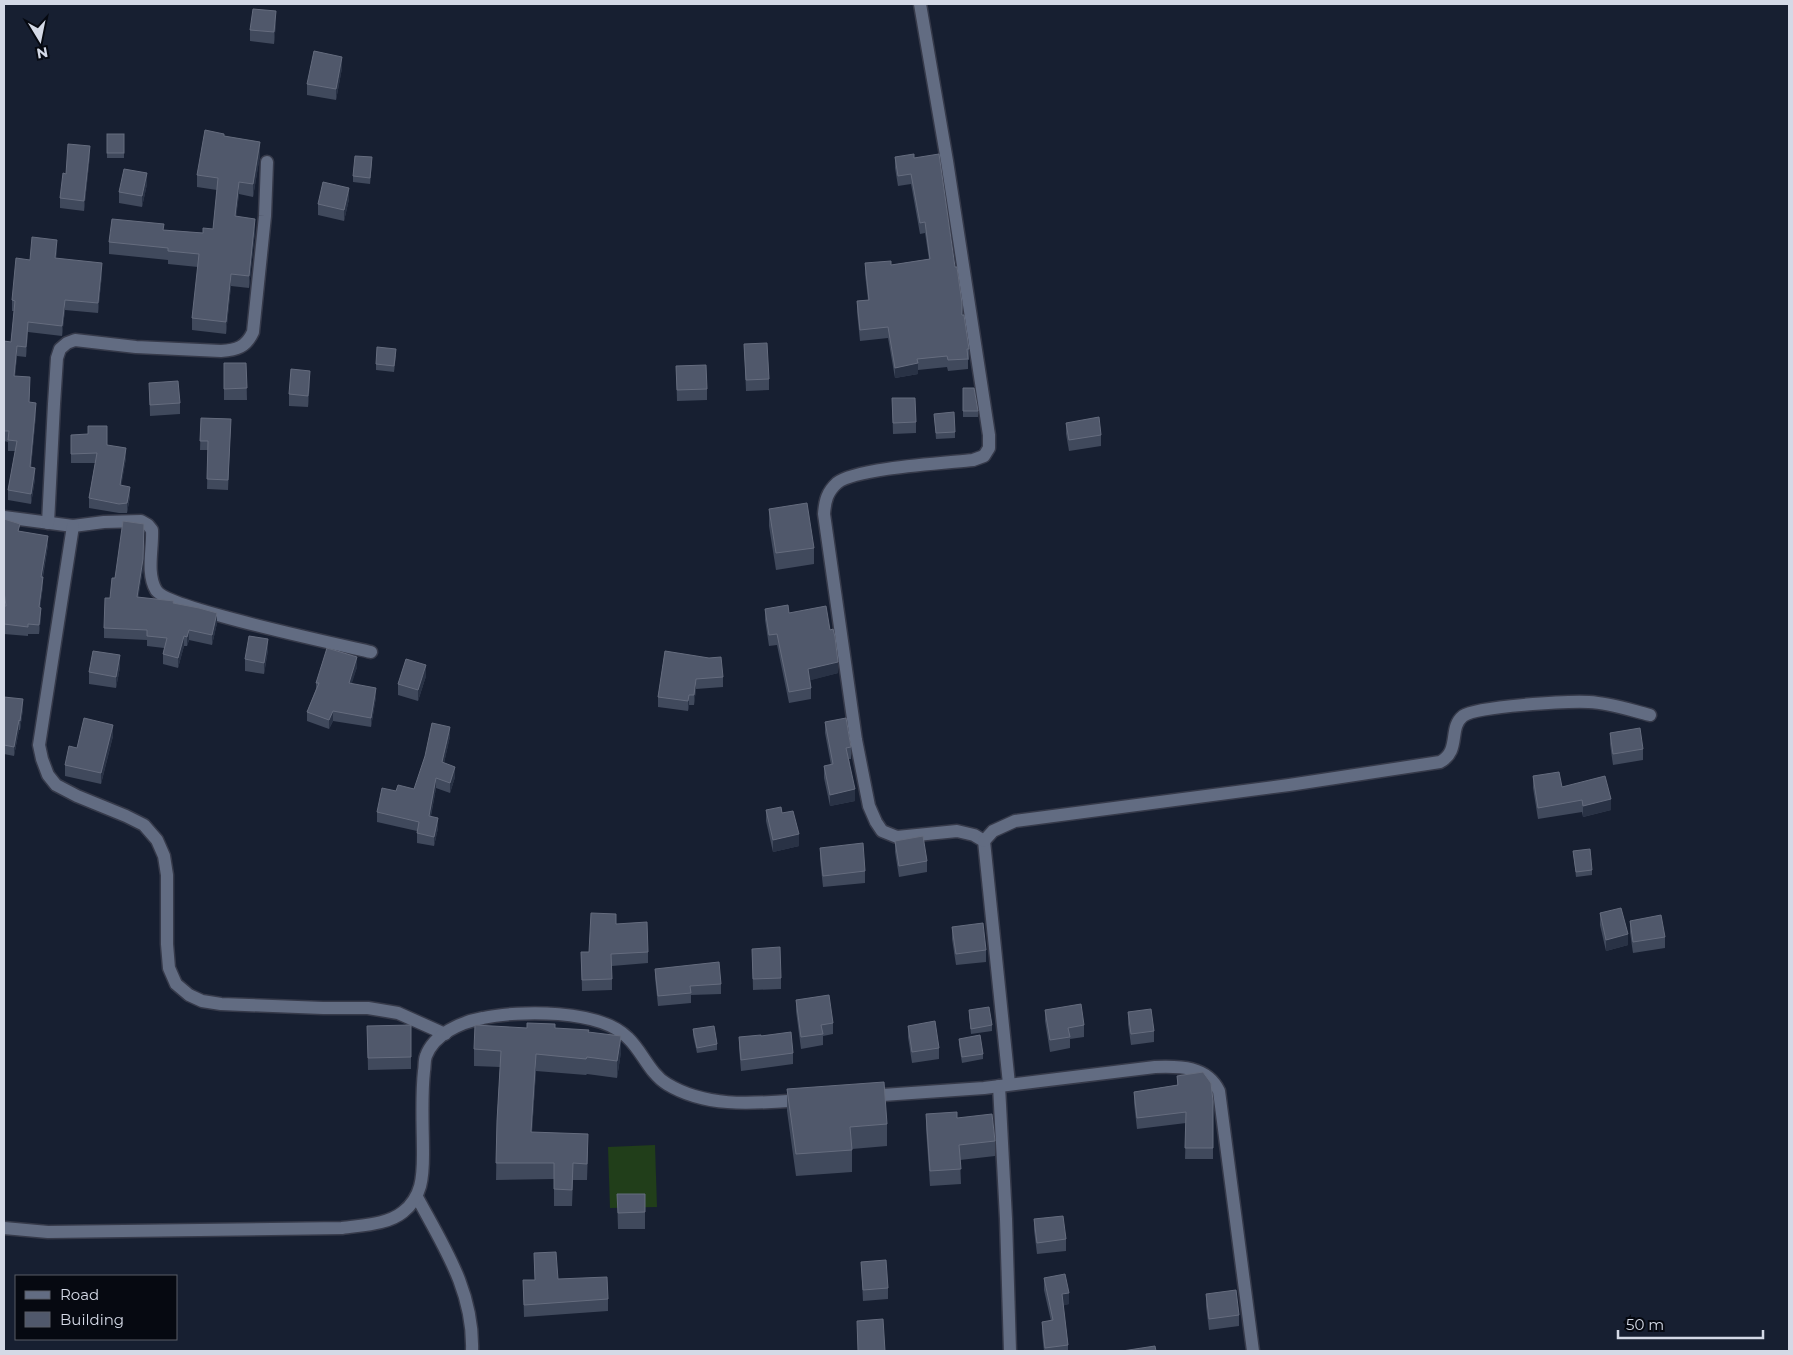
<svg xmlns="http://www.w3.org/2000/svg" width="1793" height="1355" viewBox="0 0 1793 1355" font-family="Montserrat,sans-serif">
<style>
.garden{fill:#213e1a}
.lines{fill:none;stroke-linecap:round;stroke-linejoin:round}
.street-casing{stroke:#363a4a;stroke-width:15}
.street{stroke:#626c82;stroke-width:12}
.wall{fill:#40495c}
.shaded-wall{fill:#293245}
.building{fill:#50586b;stroke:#656c7e}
</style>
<rect width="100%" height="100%" fill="#171f31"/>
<polygon class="garden" points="655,1145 657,1207 610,1208 608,1147"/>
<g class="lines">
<g class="street-casing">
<g id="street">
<path d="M920,4l27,157 42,274v13l-5,8 -11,4c-28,3 -117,8 -136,23 -10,9 -12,18 -13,31l32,226 13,66 7,16 6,9 15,6 60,-6 17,4 10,6 25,243"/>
<path d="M4,517l69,9 31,-4 37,-1 7,4 4,5c1,19 -6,43 4,60 10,18 185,55 215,62"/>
<path d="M48,523l6,-119 3,-46 3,-9 7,-6 8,-3 61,7 85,4c16,-1 25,-4 32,-19l12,-116 2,-54"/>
<polyline points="73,526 39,745 42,759 48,775 56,785 77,796 126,816 144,825 157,840 164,856 167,875 167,944 169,968 176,984 189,995 202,1001 221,1004 323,1008 368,1008 398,1013 445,1034"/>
<path d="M984,841l9,-10 22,-10 274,-36 151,-23c21,-11 8,-34 23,-46 14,-10 106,-15 126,-14 21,1 41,8 61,13"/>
<polyline points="999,1086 1006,1219 1010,1351"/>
<path d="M868,1096l116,-8 171,-21c25,-1 52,-1 64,24l34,260"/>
<path d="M417,1197c27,50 57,95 55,154"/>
<path d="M4,1228l44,4 294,-4c19,-3 45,-3 61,-16 19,-15 20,-35 20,-58 0,-27 -2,-55 1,-83 1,-4 0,-10 2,-15 8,-22 35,-34 57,-38 36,-8 117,-9 145,20 14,13 22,36 39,46 41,25 91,19 136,16"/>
</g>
</g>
<use href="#street" class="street"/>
</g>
<g class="wall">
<rect x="1620" y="4" width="36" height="1"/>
<polygon points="276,23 274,44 250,41 250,30"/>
<polygon points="342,68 336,100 307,95 307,84"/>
<rect x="107" y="134" width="17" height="24"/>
<polygon points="224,136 260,155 253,197 239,194 236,216 255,231 249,288 231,286 226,334 192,330 192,318 198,267 168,264 168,260 109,254 109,242 164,230 203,233 213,229 217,190 197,187 197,175"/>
<polygon points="90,155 84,211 60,208 60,198 66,174"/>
<polygon points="895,157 914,158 962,315 969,349 969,360 968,360 968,369 948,371 947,367 918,370 918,374 895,378 888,338 860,341 857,312 857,301 868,300 865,274 865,263 891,265 929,259 925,233 920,234 911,184 898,186 895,168"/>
<polygon points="372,163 370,184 353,182 353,176"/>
<polygon points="147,184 142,207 119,203 119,192"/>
<polygon points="349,199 344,221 318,215 318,204"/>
<polygon points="57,250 56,258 102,274 98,313 65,310 62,336 28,332 26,357 17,356 15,376 30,387 29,402 36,414 31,468 35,479 31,504 8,500 8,490 15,451 8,451 8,442 4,441 4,341 11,342 14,311 12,311 12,300 30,260"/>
<polygon points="744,344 769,379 769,390 746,391"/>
<polygon points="396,355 394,372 376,370 376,364"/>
<polygon points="224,363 246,363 247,400 224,400"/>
<polygon points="676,366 707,389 707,400 677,401"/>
<polygon points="310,382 308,407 289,406 289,394"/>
<polygon points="149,383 180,403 180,414 150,416"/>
<polygon points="963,388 978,411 978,417 963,417"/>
<polygon points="892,398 916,422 916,433 893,434"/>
<polygon points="934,414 955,432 955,438 936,439"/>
<polygon points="201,418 231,419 228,490 207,489 208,450 200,450"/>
<polygon points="1066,423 1101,435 1101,446 1069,451 1066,434"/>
<polygon points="71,435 107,445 126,458 121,485 130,496 127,513 119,513 89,508 89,498 95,463 71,463"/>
<polygon points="769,509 814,548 814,564 776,570 769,526"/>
<polygon points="4,519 20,532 48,545 43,577 43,586 40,607 41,617 39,634 28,634 28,636 4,634 4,606 5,606 4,600"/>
<polygon points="144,534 143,569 138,597 174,603 217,623 212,645 189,640 187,646 184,646 178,668 163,664 163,654 164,648 147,646 147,640 104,638 104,628 110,598 115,578"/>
<polygon points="765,609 789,613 838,673 810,680 811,688 811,699 789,703 777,645 769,646 765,620"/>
<polygon points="268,650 264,674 245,671 245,659"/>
<polygon points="665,651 723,677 723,687 696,689 694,705 689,705 688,711 658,707 658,697"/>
<polygon points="120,667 116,688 89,684 89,672"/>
<polygon points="357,667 351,684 376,697 371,727 333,721 329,729 307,721 307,712 316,689 316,683"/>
<polygon points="426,676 418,701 398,695 398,684"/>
<polygon points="4,697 23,709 20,730 19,730 14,756 4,754"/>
<polygon points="825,722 851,747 851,759 849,759 855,801 830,806 824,778 824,766 831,765 825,733"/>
<polygon points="1610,733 1643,749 1643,760 1613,765 1610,744"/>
<polygon points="113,736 101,784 65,776 65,765 77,748"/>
<polygon points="450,736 444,763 455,777 450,793 436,788 431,816 438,828 434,846 417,843 417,831 377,822 377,812 396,791 414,789"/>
<polygon points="1533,776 1562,787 1611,810 1583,817 1582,812 1538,819 1533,788"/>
<polygon points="766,810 782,813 799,846 773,852 766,821"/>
<polygon points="895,841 927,861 927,872 899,877 895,852"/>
<polygon points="820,848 865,871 865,883 823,887 820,859"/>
<polygon points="1573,851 1592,870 1592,875 1576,877"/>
<polygon points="1600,913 1628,945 1606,951 1600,925"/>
<polygon points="1630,921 1665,937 1665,948 1633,953 1630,932"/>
<polygon points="616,924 648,952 648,963 612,966 612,990 582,991 581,952 589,952"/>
<polygon points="952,927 986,950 986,962 956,965 952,939"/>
<polygon points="752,949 781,978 781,989 753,990"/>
<polygon points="655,969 721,984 721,994 691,995 691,1003 658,1006 655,978"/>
<polygon points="796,1000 833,1023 833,1034 823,1036 823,1045 801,1049 796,1011"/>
<polygon points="969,1010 992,1025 992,1031 971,1034 969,1016"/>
<polygon points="1045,1010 1084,1025 1084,1037 1070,1039 1070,1048 1050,1052 1045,1021"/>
<polygon points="1128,1012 1154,1031 1154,1042 1131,1045 1128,1024"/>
<polygon points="367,1026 411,1057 411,1069 368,1070"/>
<polygon points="908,1026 939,1048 939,1059 912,1063 908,1037"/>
<polygon points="527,1028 555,1028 589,1032 621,1052 617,1078 587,1074 586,1075 536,1071 532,1132 588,1151 587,1180 573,1180 572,1206 554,1206 554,1179 496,1180 497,1121 500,1067 474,1066 474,1049"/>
<polygon points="693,1029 717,1044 717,1050 697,1053 693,1035"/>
<polygon points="761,1036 793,1053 793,1064 741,1071 739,1048 739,1037"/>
<polygon points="959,1039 983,1054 983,1059 962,1063 959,1045"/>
<polygon points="1177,1076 1213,1101 1213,1159 1185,1159 1186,1123 1137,1129 1134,1103 1134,1092 1177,1085"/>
<polygon points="787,1089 887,1124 887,1146 852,1149 852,1172 796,1176 787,1111"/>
<polygon points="926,1114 957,1118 995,1141 995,1156 960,1160 961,1184 930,1186 926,1129"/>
<polygon points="617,1194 645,1194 645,1229 618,1229"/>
<polygon points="1034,1219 1066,1239 1066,1251 1037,1254 1034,1230"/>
<polygon points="534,1253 558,1279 608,1299 608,1311 524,1317 523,1280 535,1280"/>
<polygon points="861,1262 888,1288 888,1299 863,1301"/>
<polygon points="1044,1278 1069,1304 1063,1305 1068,1345 1068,1351 1044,1351 1042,1333 1042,1322 1051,1321 1044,1290"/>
<polygon points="1206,1294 1239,1315 1239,1326 1209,1330 1206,1306"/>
</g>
<g class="shaded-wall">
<polygon points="276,11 276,23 274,44 274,32"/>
<polygon points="342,57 342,68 336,100 336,89"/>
<polygon points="260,142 260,155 253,197 253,184"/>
<polygon points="90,146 90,155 84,211 84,201"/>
<polygon points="147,173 147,184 142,207 142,196"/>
<polygon points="239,182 239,194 235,229 235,216"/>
<polygon points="349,188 349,199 344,221 344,210"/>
<polygon points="255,219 255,231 249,288 249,276"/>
<polygon points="57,240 57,250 55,268 55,258"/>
<polygon points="102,263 102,274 98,313 98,303"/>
<polygon points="231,274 231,286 226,334 226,322"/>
<polygon points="65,300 65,310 62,336 62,326"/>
<polygon points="28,322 28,332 26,357 26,347"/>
<polygon points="17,346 17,356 14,386 14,376"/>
<polygon points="918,363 918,374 895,378 895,368"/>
<polygon points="310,371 310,382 308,407 308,396"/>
<polygon points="36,403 36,414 30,478 30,467"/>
<polygon points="126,448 126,458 120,495 120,485"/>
<polygon points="35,468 35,479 31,504 31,494"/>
<polygon points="130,487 130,496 127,513 127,503"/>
<polygon points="144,524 143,569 137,607 137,597"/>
<polygon points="48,536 48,545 41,586 41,577"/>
<polygon points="43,577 43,586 39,617 39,607"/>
<polygon points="41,608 41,617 39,634 39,625"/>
<polygon points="217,613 217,623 212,645 212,635"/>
<polygon points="189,630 189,640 187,646 187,637"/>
<polygon points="184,636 184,646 178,668 178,658"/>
<polygon points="268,639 268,650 264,674 264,663"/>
<polygon points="120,655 120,667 116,688 116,677"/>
<polygon points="357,657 357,667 349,693 349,683"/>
<polygon points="838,662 838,673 808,681 808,669"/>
<polygon points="426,665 426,676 418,701 418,690"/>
<polygon points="696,679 696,689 694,705 694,695"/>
<polygon points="376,688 376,697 371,727 371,718"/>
<polygon points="689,695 689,705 688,711 688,701"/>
<polygon points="23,699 23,709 20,730 20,721"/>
<polygon points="333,711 333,721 329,729 329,720"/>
<polygon points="19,720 19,730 14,756 14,747"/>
<polygon points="113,725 113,736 101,784 101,773"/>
<polygon points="450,727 450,736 442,772 442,762"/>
<polygon points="455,767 455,777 450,793 450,783"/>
<polygon points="436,778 436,788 429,825 429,816"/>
<polygon points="855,789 855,801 830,806 830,795"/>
<polygon points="1611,799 1611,810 1583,817 1583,806"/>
<polygon points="438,818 438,828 434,846 434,837"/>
<polygon points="799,834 799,846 773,852 773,840"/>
<polygon points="1628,934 1628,945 1606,951 1606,940"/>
<polygon points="621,1036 621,1052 617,1078 617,1061"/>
<polygon points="536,1054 536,1071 531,1149 531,1132"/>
<polygon points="1069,1293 1069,1304 1062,1306 1062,1294"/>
</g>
<g class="building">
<polygon points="253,9 276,11 274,32 250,30"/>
<polygon points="314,51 342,57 336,89 307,84"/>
<polygon points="205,130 224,134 224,136 260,142 253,184 239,182 235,216 255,219 249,276 231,274 226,322 192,318 199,254 168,251 168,248 109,242 112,219 164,224 163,230 203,233 203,228 213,229 218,178 197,175"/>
<rect x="107" y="134" width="17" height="19"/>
<polygon points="68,144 90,146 84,201 60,198 63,173 66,174"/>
<polygon points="914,154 914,158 939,154 955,267 957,267 962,303 962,315 964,315 969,349 967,349 968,359 948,360 947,356 917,359 918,363 895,368 888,327 860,330 857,301 869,300 865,263 891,261 891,265 930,259 925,222 920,223 911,174 898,176 895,157"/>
<polygon points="355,156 372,157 370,178 353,176"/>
<polygon points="124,169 147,173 142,196 119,192"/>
<polygon points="323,182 349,188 344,210 318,204"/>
<polygon points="32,237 57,240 55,258 102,263 98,303 65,300 62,326 28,322 26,347 17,346 14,376 30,377 29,402 36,403 30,467 35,468 31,494 8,490 17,441 8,440 9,431 4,431 4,341 11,342 15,301 12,300 16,258 30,260"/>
<polygon points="767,343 769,379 746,380 744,344"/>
<polygon points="377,347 396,349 394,366 376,364"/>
<polygon points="224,363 246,363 247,388 224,389"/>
<polygon points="706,365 707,389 677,390 676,366"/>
<polygon points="291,369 310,371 308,396 289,394"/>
<polygon points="178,381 180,403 150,405 149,383"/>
<polygon points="963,388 974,388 978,411 963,411"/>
<polygon points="892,398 915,398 916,422 893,423"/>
<polygon points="954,412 955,432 936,433 934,414"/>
<polygon points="1099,417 1101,435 1069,440 1066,423"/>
<polygon points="201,418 231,419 228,480 207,479 208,441 200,441"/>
<polygon points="88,426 107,426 107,445 126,448 120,485 130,487 127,503 119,504 89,498 97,453 71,454 71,435 88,434"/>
<polygon points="807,503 814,548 776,553 769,509"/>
<polygon points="4,519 20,524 18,531 48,536 41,577 43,577 39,607 41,608 39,625 28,624 28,627 4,624 4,606 6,606 4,591"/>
<polygon points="123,521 144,524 143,559 137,597 174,601 173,603 199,608 217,613 212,635 189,630 187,637 184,636 178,658 163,654 167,638 147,636 147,630 104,628 105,598 110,598 112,578 115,578"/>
<polygon points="788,605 789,613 826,606 830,630 833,629 835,637 838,662 808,669 811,688 789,692 777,634 769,635 765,609"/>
<polygon points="249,636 268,639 264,663 245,659"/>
<polygon points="327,648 357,657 349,683 376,688 371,718 333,711 329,720 307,712 319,683 316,683"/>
<polygon points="93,651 120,655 116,677 89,672"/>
<polygon points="665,651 709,658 721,657 723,677 696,679 694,695 689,695 688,701 658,697"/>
<polygon points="406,659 426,665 418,690 398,684"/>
<polygon points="4,697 23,699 20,721 19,720 14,747 4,745"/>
<polygon points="84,718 113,725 101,773 65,765 69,746 77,748"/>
<polygon points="846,718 851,747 846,748 855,789 830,795 824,766 833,764 825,722"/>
<polygon points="432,723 450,727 442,762 455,767 450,783 436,778 429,816 438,818 434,837 417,833 419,822 377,812 382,788 396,791 398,785 414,789 425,756"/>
<polygon points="1640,728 1643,749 1613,754 1610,733"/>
<polygon points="1559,772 1562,787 1605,776 1611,799 1583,806 1582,800 1538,808 1533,776"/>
<polygon points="781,807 782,813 793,811 799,834 773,840 766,810"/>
<polygon points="923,836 927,861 899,866 895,841"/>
<polygon points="863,843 865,871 823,876 820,848"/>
<polygon points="1590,849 1592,870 1576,872 1573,851"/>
<polygon points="1621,908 1628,934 1606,940 1600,913"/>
<polygon points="591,913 616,914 616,924 647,922 648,952 611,954 612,979 582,980 581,952 589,952"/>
<polygon points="1661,915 1665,937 1633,942 1630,921"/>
<polygon points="983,923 986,950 956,954 952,927"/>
<polygon points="780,947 781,978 753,979 752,949"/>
<polygon points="719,962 721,984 690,986 691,993 658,996 655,969"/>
<polygon points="829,995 833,1023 821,1025 823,1034 801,1037 796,1000"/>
<polygon points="1081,1004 1084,1025 1068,1028 1070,1037 1050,1040 1045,1010"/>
<polygon points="989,1007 992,1025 971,1029 969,1010"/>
<polygon points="1151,1009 1154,1031 1131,1034 1128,1012"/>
<polygon points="935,1021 939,1048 912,1052 908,1026"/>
<polygon points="527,1023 555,1024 555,1028 589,1030 588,1032 621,1036 617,1061 587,1057 586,1059 536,1054 531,1132 588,1134 587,1164 573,1163 572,1190 554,1189 554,1163 496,1163 497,1121 501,1051 474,1049 475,1025 527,1028"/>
<polygon points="411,1025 411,1057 368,1058 367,1026"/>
<polygon points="714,1026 717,1044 697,1048 693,1029"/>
<polygon points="791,1032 793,1053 741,1060 739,1037 761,1035 761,1036"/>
<polygon points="980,1035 983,1054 962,1057 959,1039"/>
<polygon points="1203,1072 1211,1083 1213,1101 1213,1148 1185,1148 1186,1112 1137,1118 1134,1092 1178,1085 1177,1076"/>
<polygon points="884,1082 887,1124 850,1127 852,1150 796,1154 787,1089"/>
<polygon points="957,1112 957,1118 992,1114 995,1141 959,1145 961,1169 930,1171 926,1114"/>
<polygon points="617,1194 645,1194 645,1212 618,1213"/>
<polygon points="1063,1216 1066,1239 1037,1243 1034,1219"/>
<polygon points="556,1252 558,1279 607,1277 608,1299 524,1305 523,1280 535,1280 534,1253"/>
<polygon points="886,1260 888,1288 863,1290 861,1262"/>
<polygon points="1065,1274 1069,1293 1062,1294 1068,1345 1045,1348 1042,1322 1053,1320 1044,1278"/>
<polygon points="1236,1290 1239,1315 1209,1319 1206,1294"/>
<polygon points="883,1319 885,1351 858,1351 857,1321"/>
<polygon points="1155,1346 1156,1351 1122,1351"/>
</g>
<rect width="1793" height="1355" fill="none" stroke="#d4d9e6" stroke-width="10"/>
<rect x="15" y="1275" width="162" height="65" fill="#060911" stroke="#585c66"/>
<rect x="25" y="1291" width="25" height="8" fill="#626c82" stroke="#585c66"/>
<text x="60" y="1300" font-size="15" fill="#d4d9e6">Road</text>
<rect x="25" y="1312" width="25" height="15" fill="#50586b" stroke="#585c66"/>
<text x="60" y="1325" font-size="15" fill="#d4d9e6">Building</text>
<g transform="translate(40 40) rotate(170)" stroke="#060911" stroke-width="4" paint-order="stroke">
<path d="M0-4L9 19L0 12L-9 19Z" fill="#d4d9e6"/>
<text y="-8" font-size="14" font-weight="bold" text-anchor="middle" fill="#d4d9e6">N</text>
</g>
<path d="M1618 1330v8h145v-8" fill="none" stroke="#d4d9e6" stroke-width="2.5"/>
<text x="1626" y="1330" font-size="15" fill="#d4d9e6" stroke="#060911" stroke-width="4" paint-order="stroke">50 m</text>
</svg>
